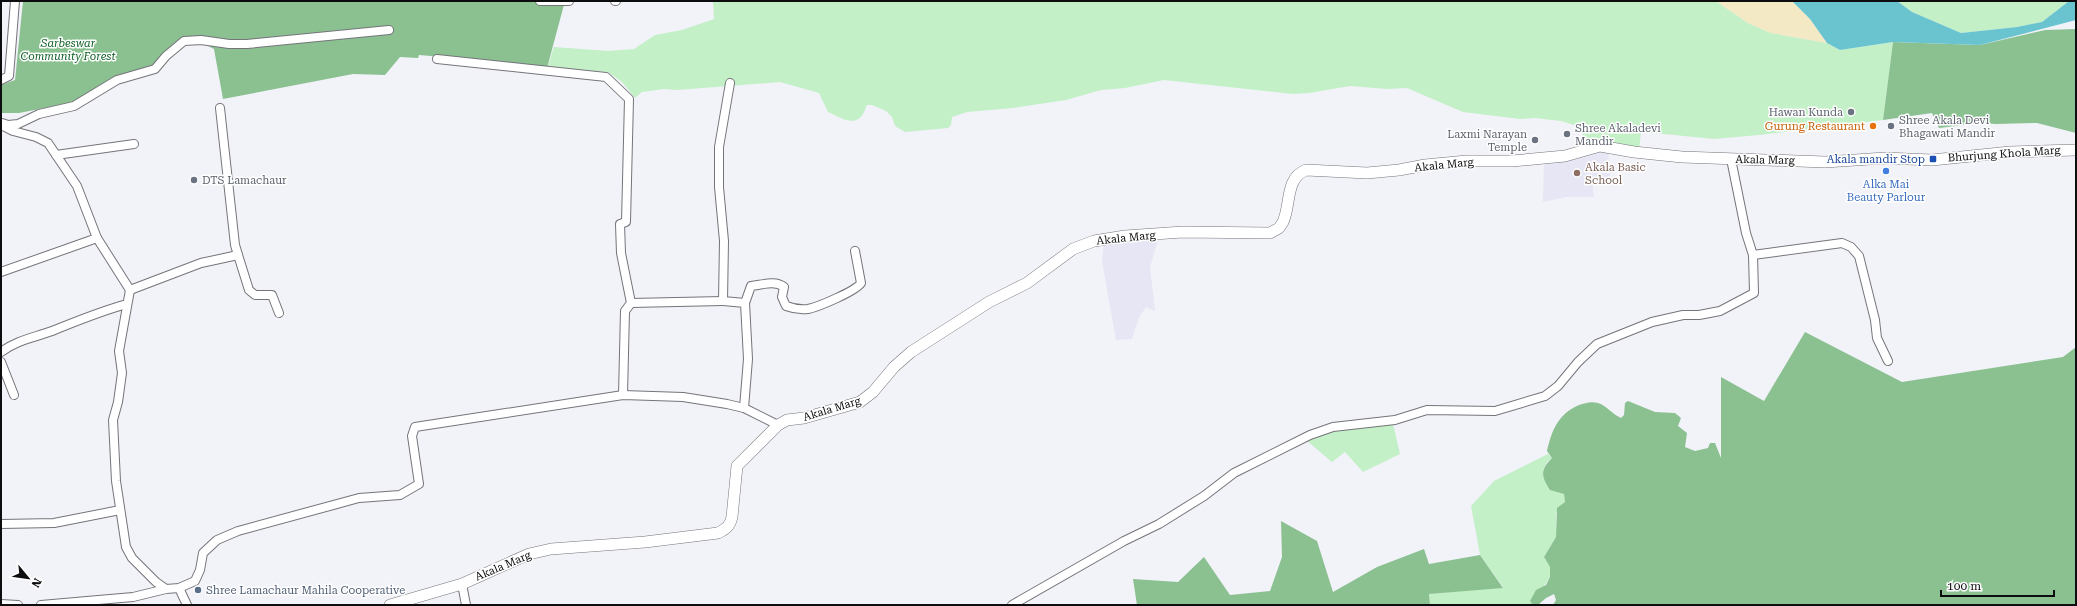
<svg xmlns="http://www.w3.org/2000/svg" width="2077" height="606" viewBox="0 0 2077 606" font-family="'Roboto Serif',serif">
<style>
.built{fill:#e6e6f4}
.green{fill:#c3f0c7}
.forest{fill:#8bc191}
.sand{fill:#f3e9c4}
.water{fill:#69c4cf}
.lines{fill:none;stroke-linecap:round;stroke-linejoin:round}
.minor-casing{stroke:#75747b;stroke-width:10}
.secondary-casing{stroke:#75747b;stroke-width:12}
.minor{stroke:#fff;stroke-width:8}
.secondary{stroke:#fff;stroke-width:11}
.worship-dot{fill:#6b7280;stroke:#fff;stroke-width:1.5}
.food-dot{fill:#e8710a;stroke:#fff;stroke-width:1.5}
.transit-dot{fill:#1a4fb4;stroke:#fff;stroke-width:1.5}
.shop-dot{fill:#3f7fe0;stroke:#fff;stroke-width:1.5}
.education-dot{fill:#8d6e63;stroke:#fff;stroke-width:1.5}
.service-dot{fill:#5c6f8a;stroke:#fff;stroke-width:1.5}
.labels{text-anchor:middle;dominant-baseline:central;stroke-width:3;stroke-linejoin:round;paint-order:stroke}
.park-label{font-size:11px;font-style:italic;fill:#0c5f24;stroke:#fff}
.worship-label{font-size:11px;fill:#5b616d;stroke:#fff;text-anchor:start}
.food-label{font-size:11px;fill:#c56008;stroke:#fff;text-anchor:end}
.street-label{font-size:11px;fill:#0d0d0f;stroke:#fff}
.transit-label{font-size:11px;fill:#164399;stroke:#fff;text-anchor:end}
.education-label{font-size:11px;fill:#785e54;stroke:#fff;text-anchor:start}
.shop-label{font-size:11px;fill:#366cbe;stroke:#fff}
.service-label{font-size:11px;fill:#4e5e75;stroke:#fff;text-anchor:start}
</style>
<rect width="100%" height="100%" fill="#f2f2f9"/>
<g class="built">
<polygon points="1608,149 1610,178 1592,183 1594,197 1566,197 1543,202 1544,162"/>
<polygon points="1158,239 1150,267 1155,311 1146,307 1139,317 1132,339 1116,340 1102,261 1104,243"/>
</g>
<g class="green">
<path d="M713,1h1003l32,22 23,10 56,10 13,7 53,-8 -10,78 -124,15 -45,4 -60,-6h-13l-2,16 -52,-2 -7,-20 -19,-6 -26,-3 -15,1 -57,-7 -56,-24 -20,1 -37,-3 -41,7 -16,1 -129,-14 -39,8 -24,2 -35,10 -53,8 -46,4 -15,5 -1,8 -3,3 -43,4 -10,-6 -3,-9 -6,-6 -14,-6h-5c-2,3 -2,6 -4,9 -9,14 -23,3 -35,-2l-9,-19 -39,-11 -103,8 -13,-1 -22,3 -7,6 -13,-16 -14,-10 -61,-4 7,-21 54,4 26,-2 21,-14 27,-5 32,-11z"/>
<polygon points="1897,1 2069,1 2042,22 2017,27 1961,33 1912,12"/>
<polygon points="1393,424 1400,454 1363,472 1345,452 1332,462 1306,440 1345,428"/>
<path d="M1548,454l4,4 -5,4 -4,8c5,17 4,19 21,24l1,8 -9,11v24l-12,20 6,10v10l-18,27 2,1h-104l-1,-11 74,-7 -23,-32 -9,-49 23,-25z"/>
</g>
<g class="forest">
<polygon points="23,1 565,1 547,68 503,62 419,55 418,58 400,57 385,75 353,74 223,99 214,49 200,42 184,38 153,67 76,102 19,113 1,113 1,85 15,80"/>
<polygon points="2076,29 2076,133 2037,123 1996,124 1980,123 1939,128 1932,113 1883,120 1893,42 1980,45 2045,30"/>
<path d="M1805,332l97,50 161,-25 13,-10v258h-523l3,-5 -2,-6 -8,4 -8,7 -6,-1 -2,-3 6,-11 10,-5 4,-8v-10l-6,-10 12,-20 1,-29 8,-6 -1,-8 -14,-4c-9,-14 -10,-20 2,-32l-5,-7c5,-21 11,-37 32,-46 6,-2 12,-4 19,-2 9,3 14,11 23,15l3,-3 1,-12 3,-2 27,11 20,1 6,5 -3,8 9,7 -2,14 10,4 13,-3 2,-5h5l6,15v-81l43,24z"/>
<polygon points="1281,521 1317,541 1333,592 1377,567 1424,549 1429,564 1480,555 1503,588 1429,594 1430,605 1137,605 1133,579 1178,582 1204,557 1230,595 1270,591 1282,557"/>
</g>
<polygon class="sand" points="1716,1 1792,1 1810,19 1827,43 1771,33 1748,23"/>
<polygon class="water" points="1792,1 1897,1 1912,12 1961,33 2017,27 2042,22 2069,1 2076,1 2076,20 1980,45 1893,42 1840,50 1827,43 1810,19"/>
<g class="lines">
<g class="minor-casing">
<g id="minor">
<polyline points="540,1 569,1"/>
<polyline points="615,1 616,1"/>
<polyline points="437,59 606,77 629,99 626,222 620,224 621,253 631,303 625,311 623,395"/>
<polyline points="1,80 9,76 15,1"/>
<polyline points="730,83 719,147 719,187 724,241 723,301 745,303 748,359 744,408"/>
<polyline points="2,123 8,125 18,124 39,114 74,106 117,80 155,69 166,56 184,41 201,40 229,44 247,44 389,30"/>
<polyline points="1,125 13,131 36,137 48,143 77,186 97,238 130,290 119,351 122,373 118,402 113,420 116,481 126,547 132,558 156,582 166,589"/>
<polyline points="56,155 134,144"/>
<polyline points="238,255 249,290 255,295 272,295 279,313"/>
<polyline points="1753,255 1842,243 1851,247 1859,256 1875,320 1877,338 1888,361"/>
<polyline points="1,272 97,238"/>
<polyline points="130,290 201,263 238,255 235,245 220,108"/>
<polyline points="631,303 723,301"/>
<path d="M745,303l6,-17c11,-1 24,-6 33,1l-2,10 4,9c8,3 13,4 22,3 10,-2 48,-18 53,-26l-6,-32"/>
<path d="M1,352c16,-12 32,-14 51,-21 25,-10 49,-20 75,-27"/>
<polyline points="1,362 14,395"/>
<polyline points="1,524 54,523 120,510"/>
<polyline points="462,584 466,605"/>
<polyline points="179,588 187,605"/>
<polyline points="1,604 18,605"/>
<polyline points="41,605 133,597 166,589 179,588 195,581 200,570 203,553 217,540 238,531 359,498 400,495 419,484 412,436 415,427 623,395 683,397 727,404 744,408 778,425"/>
<polyline points="1012,605 1124,541 1159,524 1204,496 1234,473 1310,435 1333,427 1395,420 1427,410 1495,411 1545,396 1558,386 1578,362 1597,344 1652,322 1683,315 1699,315 1720,311 1754,293 1753,255 1746,233 1731,159"/>
</g>
</g>
<g class="secondary-casing">
<path id="secondary" d="M390,605l72,-21 67,-30 22,-5 94,-7 73,-9c8,-4 12,-7 14,-16l5,-51 41,-41 9,-5 17,-2 56,-16 13,-10 21,-25 17,-15 78,-50 38,-19 46,-34 21,-8 31,-5 58,-4 87,1 9,-5 4,-6c8,-17 2,-44 23,-52l61,3 32,-3 26,-5 42,-4h45l53,-5 35,-10 34,6 48,5 143,5 60,-4 47,2 78,-8 66,-2"/>
</g>
<use href="#minor" class="minor"/>
<use href="#secondary" class="secondary"/>
</g>
<g class="worship-dot">
<circle cx="1851" cy="112" r="4"/>
<circle cx="1891" cy="126" r="4"/>
<circle cx="1567" cy="134" r="4"/>
<circle cx="1535" cy="140" r="4"/>
<circle cx="194" cy="180" r="4"/>
</g>
<circle class="food-dot" cx="1873" cy="126" r="4"/>
<rect class="transit-dot" x="1929" y="155" width="8" height="8" rx="2"/>
<circle class="shop-dot" cx="1886" cy="171" r="4"/>
<circle class="education-dot" cx="1577" cy="173" r="4"/>
<circle class="service-dot" cx="198" cy="590" r="4"/>
<g class="labels">
<g class="park-label">
<text x="68" y="43">Sarbeswar<tspan x="68" dy="13">Community Forest</tspan></text>
</g>
<g class="worship-label">
<text x="1843" y="112" text-anchor="end">Hawan Kunda</text>
<text x="1899" y="120">Shree Akala Devi<tspan x="1899" dy="13">Bhagawati Mandir</tspan></text>
<text x="1575" y="128">Shree Akaladevi<tspan x="1575" dy="13">Mandir</tspan></text>
<text x="1527" y="134" text-anchor="end">Laxmi Narayan<tspan x="1527" dy="13">Temple</tspan></text>
<text x="202" y="180">DTS Lamachaur</text>
</g>
<g class="food-label">
<text x="1865" y="126">Gurung Restaurant</text>
</g>
<g class="street-label">
<text transform="translate(2004 154) rotate(-4)">Bhurjung Khola Marg</text>
<text transform="translate(1765 160) rotate(1)">Akala Marg</text>
<text transform="translate(1444 165) rotate(-6)">Akala Marg</text>
<text transform="translate(1126 238) rotate(-6)">Akala Marg</text>
<text transform="translate(832 409) rotate(-17)">Akala Marg</text>
<text transform="translate(503 566) rotate(-23)">Akala Marg</text>
</g>
<g class="transit-label">
<text x="1925" y="159">Akala mandir Stop</text>
</g>
<g class="education-label">
<text x="1585" y="167">Akala Basic<tspan x="1585" dy="13">School</tspan></text>
</g>
<g class="shop-label">
<text x="1886" y="184">Alka Mai<tspan x="1886" dy="13">Beauty Parlour</tspan></text>
</g>
<g class="service-label">
<text x="206" y="590">Shree Lamachaur Mahila Cooperative</text>
</g>
</g>
<rect width="2077" height="606" fill="none" stroke="#0d0d0f" stroke-width="4"/>
<g transform="translate(28 578) rotate(119)" stroke="#ffffff" stroke-width="3" paint-order="stroke">
<path d="M0-3L7 15L0 10L-7 15Z" fill="#0d0d0f"/>
<text y="-6" font-size="11" font-weight="bold" text-anchor="middle" fill="#0d0d0f">N</text>
</g>
<path d="M1941 590v6h113v-6" fill="none" stroke="#0d0d0f" stroke-width="2"/>
<text x="1947" y="590" font-size="12" fill="#0d0d0f" stroke="#ffffff" stroke-width="3" paint-order="stroke">100 m</text>
</svg>
